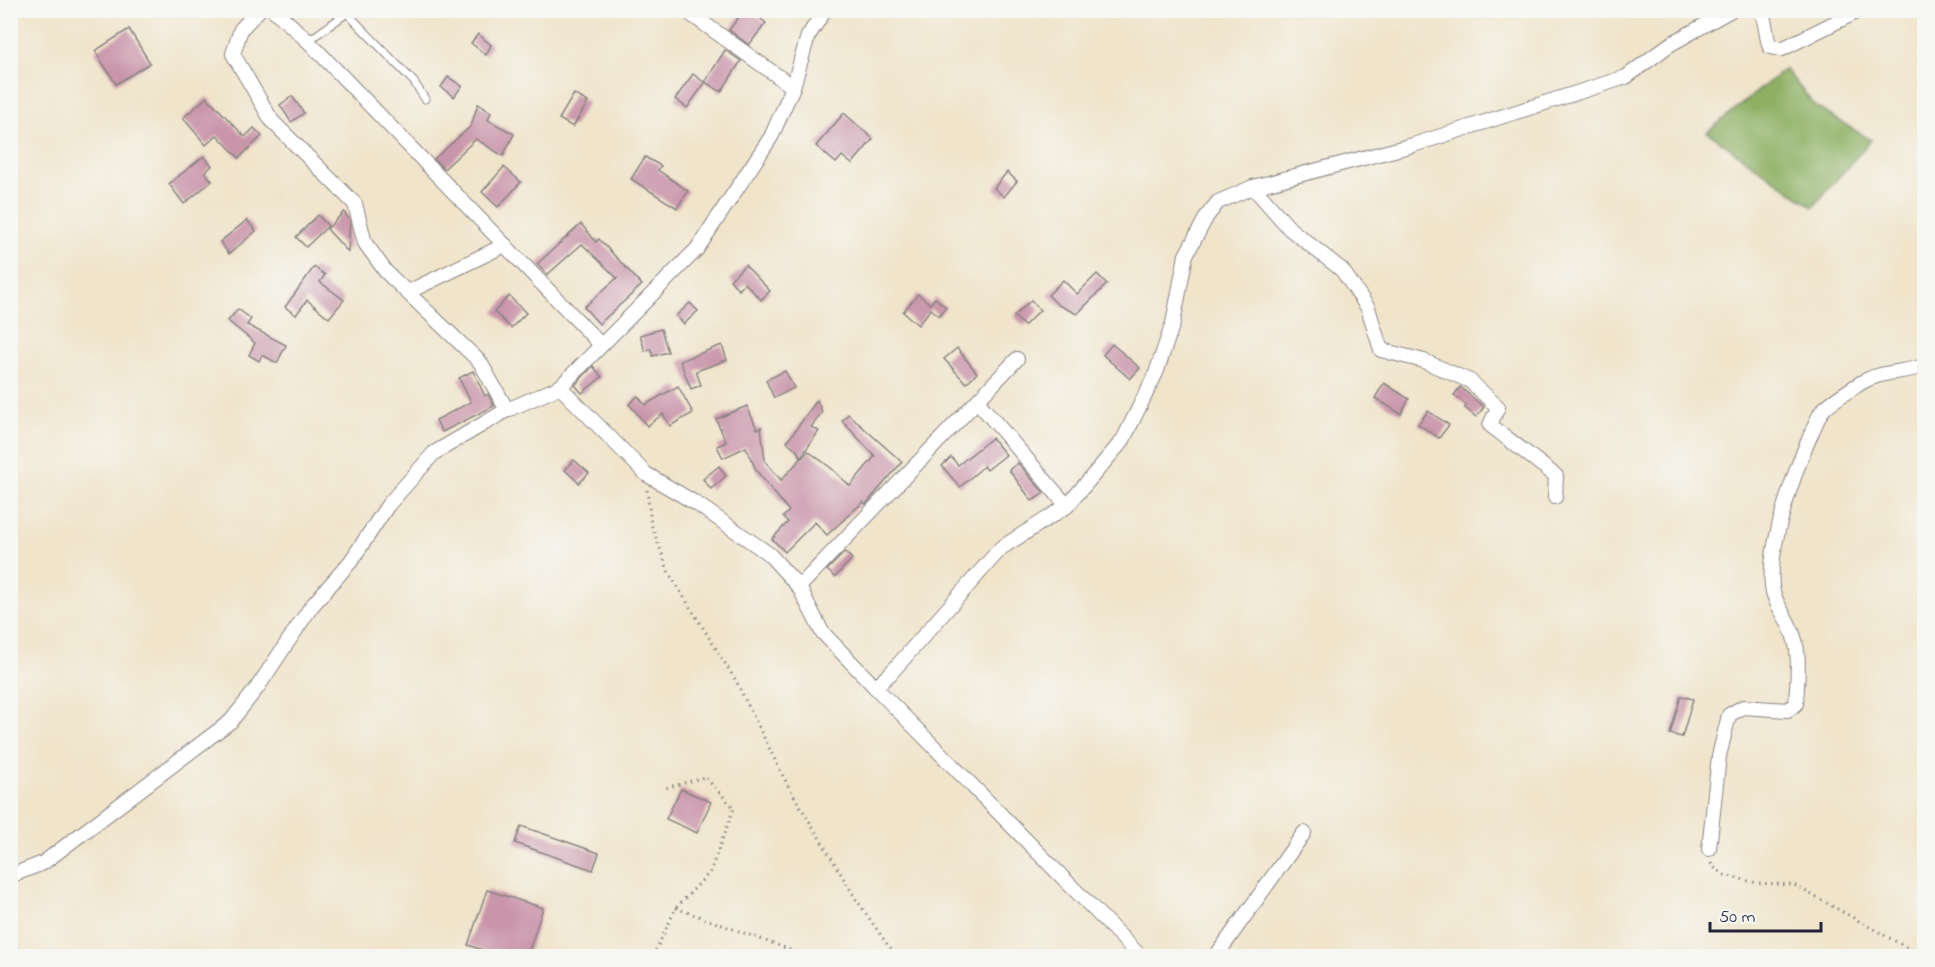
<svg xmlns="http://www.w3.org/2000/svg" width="1935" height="967" viewBox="0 0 1935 967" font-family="'Indie Flower',sans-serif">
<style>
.forest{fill:#8db064;stroke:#586950;stroke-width:1.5}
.building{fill:#c995aa}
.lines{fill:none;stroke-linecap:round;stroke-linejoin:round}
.service-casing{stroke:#898382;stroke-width:9}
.minor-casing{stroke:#898382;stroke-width:16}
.path{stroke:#898382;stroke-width:3;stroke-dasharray:1.5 4.5;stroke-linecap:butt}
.service{stroke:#fff;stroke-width:7}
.minor{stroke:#fff;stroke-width:14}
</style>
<rect width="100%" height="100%" fill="#f6f6f2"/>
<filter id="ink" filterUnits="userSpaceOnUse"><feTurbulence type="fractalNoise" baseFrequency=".0167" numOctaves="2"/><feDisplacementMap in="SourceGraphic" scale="12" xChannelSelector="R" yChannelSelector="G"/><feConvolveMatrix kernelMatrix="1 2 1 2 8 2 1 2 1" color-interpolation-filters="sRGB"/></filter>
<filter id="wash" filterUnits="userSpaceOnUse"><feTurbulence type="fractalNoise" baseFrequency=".008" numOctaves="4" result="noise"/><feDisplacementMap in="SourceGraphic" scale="24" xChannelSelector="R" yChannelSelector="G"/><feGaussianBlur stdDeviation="1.35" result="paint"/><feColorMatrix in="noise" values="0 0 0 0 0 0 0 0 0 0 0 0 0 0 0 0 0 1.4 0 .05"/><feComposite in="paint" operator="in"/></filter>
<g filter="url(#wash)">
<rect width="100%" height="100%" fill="#f0e4ca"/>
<polygon class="forest" points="1785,69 1816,107 1871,140 1813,207 1707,132"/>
<g id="blocks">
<g class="building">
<polygon points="744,10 750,10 766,23 749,45 729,30"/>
<polygon points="129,29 150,63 116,84 95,51"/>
<polygon points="478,34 491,45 486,55 471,43"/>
<polygon points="725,50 741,61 721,92 705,82"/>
<polygon points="693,74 705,83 687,108 675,99"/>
<polygon points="448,77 462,86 454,97 441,87"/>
<polygon points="574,94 588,102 573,127 559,119"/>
<polygon points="292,96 304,113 291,122 280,105"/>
<polygon points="207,97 245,137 254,128 262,136 239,158 217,135 206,145 183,118"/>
<polygon points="478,104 491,112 488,120 514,134 503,156 476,139 444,169 434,159 471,126"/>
<polygon points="844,113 873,139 852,164 842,156 836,163 816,146"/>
<polygon points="204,156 212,166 205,172 212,181 184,204 169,184"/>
<polygon points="645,157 661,166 658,170 688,191 677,208 631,179"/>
<polygon points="504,167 521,182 498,207 482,192"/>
<polygon points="1007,172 1017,181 1004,197 994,188"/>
<polygon points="344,212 350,220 348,252 327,229"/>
<polygon points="318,215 328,226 306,247 296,237"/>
<polygon points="247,220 256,231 229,254 220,242"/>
<polygon points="581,224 596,242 599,239 642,285 599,324 584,307 617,278 582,244 547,275 537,264"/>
<polygon points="745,265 770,291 761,300 745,283 739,290 730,280"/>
<polygon points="314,267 325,275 320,282 344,300 329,318 307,300 296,315 285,307"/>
<polygon points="1097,274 1107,284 1077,314 1058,305 1048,295 1063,280 1077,294"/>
<polygon points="918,294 930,304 935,298 946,307 939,316 931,309 918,325 903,312"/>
<polygon points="509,296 526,313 511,328 494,312"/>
<polygon points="1031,300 1040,310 1024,326 1014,316"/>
<polygon points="690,303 698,311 684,324 676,316"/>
<polygon points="238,309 251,319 247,325 286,345 277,363 262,355 259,361 249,355 255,343 228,321"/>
<polygon points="661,329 668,352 653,356 651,349 645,351 640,335"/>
<polygon points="1112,344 1140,368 1130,379 1103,355"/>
<polygon points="722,345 727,360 696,371 701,385 691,389 680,361"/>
<polygon points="957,348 977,373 966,383 944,359"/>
<polygon points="593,366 602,377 582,393 575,385"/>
<polygon points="473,371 485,396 488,394 494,406 442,432 436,420 471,402 459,378"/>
<polygon points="785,371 794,388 774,398 766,380"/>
<polygon points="1384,383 1409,399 1401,414 1375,398"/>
<polygon points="678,386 693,413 670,426 663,414 647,426 629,404 638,396 645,405"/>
<polygon points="1460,387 1484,407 1476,417 1465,408 1466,405 1454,395"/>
<polygon points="817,400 822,412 811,427 819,431 801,457 795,448 787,442"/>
<polygon points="747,406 757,429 761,427 765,461 781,480 808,451 831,468 850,486 875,456 842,421 848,414 902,462 866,504 863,502 827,535 815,522 785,552 772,539 788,522 783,517 789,511 756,470 746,447 723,458 717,446 726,442 716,419"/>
<polygon points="1428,411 1449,425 1439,438 1418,424"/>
<polygon points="992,438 1006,455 987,470 984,466 960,487 942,466 951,457 958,465"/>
<polygon points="574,460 589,473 579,483 565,470"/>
<polygon points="1018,463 1044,493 1032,501 1009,470"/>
<polygon points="719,466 726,476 711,489 703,479"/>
<polygon points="845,552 852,559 835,577 827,570"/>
<polygon points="1681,696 1693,699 1682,737 1670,734"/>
<polygon points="681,789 711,802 697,833 666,819"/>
<polygon points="521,826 599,853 593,870 515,843"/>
<polygon points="487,890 543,908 527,957 503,957 468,945"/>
</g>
</g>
</g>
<g filter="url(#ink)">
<use href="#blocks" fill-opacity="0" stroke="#898382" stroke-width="1.5"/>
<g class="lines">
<g class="service-casing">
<polyline id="service" points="308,41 347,13 414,82 425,99"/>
</g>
<g class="minor-casing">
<g id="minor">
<polyline points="259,10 241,29 233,54 272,121 355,204 365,243 386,272 480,362 507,410"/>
<polyline points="274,10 308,41 601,345"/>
<polyline points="685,10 793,87"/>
<path d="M1760,10c7,11 5,25 10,37l12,2 78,-39"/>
<polyline points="1253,187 1290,229 1342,270 1368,308 1381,350 1424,361 1470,381 1498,407 1490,425 1556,476 1555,497"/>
<polyline points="408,292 505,245"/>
<polyline points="560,387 697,249 771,137 793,87 808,36 825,10"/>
<polyline points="977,401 1017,359"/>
<polyline points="799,587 977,401 1067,506"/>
<polyline points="875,687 1140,956"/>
<path d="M1709,849l10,-93 10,-41 14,-8 45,3 8,-6c1,-25 6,-54 -6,-77 -6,-14 -17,-26 -18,-41 -4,-42 23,-116 40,-154 3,-7 6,-15 10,-21 6,-8 28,-21 37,-27 20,-13 44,-11 65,-18"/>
<polyline points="10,876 43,863 231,721 257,688 311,607 351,561 388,505 434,453 507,410 560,387 646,474 697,504 769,554 799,587 822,632 875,687 890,674 1001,548 1067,506 1123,440 1156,373 1173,323 1186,255 1207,216 1218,202 1253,187 1413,145 1626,77 1669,45 1731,10"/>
<polyline points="1216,956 1304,833"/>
</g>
</g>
<g class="path">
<polyline points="647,490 651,524 669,573 736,681 787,784 856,899 889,947 900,956"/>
<polyline points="1711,863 1712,866 1725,875 1757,883 1794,885 1922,956"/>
<polyline points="676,908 796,952 804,956"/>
<polyline points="653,956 676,908 710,872 734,808 705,777 662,789"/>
</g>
<use href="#service" class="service"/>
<use href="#minor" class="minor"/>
</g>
</g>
<rect width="1935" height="967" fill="none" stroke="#f6f6f2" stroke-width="36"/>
<path d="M1710 922v9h111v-9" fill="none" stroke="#22223b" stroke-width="3"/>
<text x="1719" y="922" font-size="18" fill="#22223b" stroke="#f6f6f2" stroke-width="4.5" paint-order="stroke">50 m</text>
</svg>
